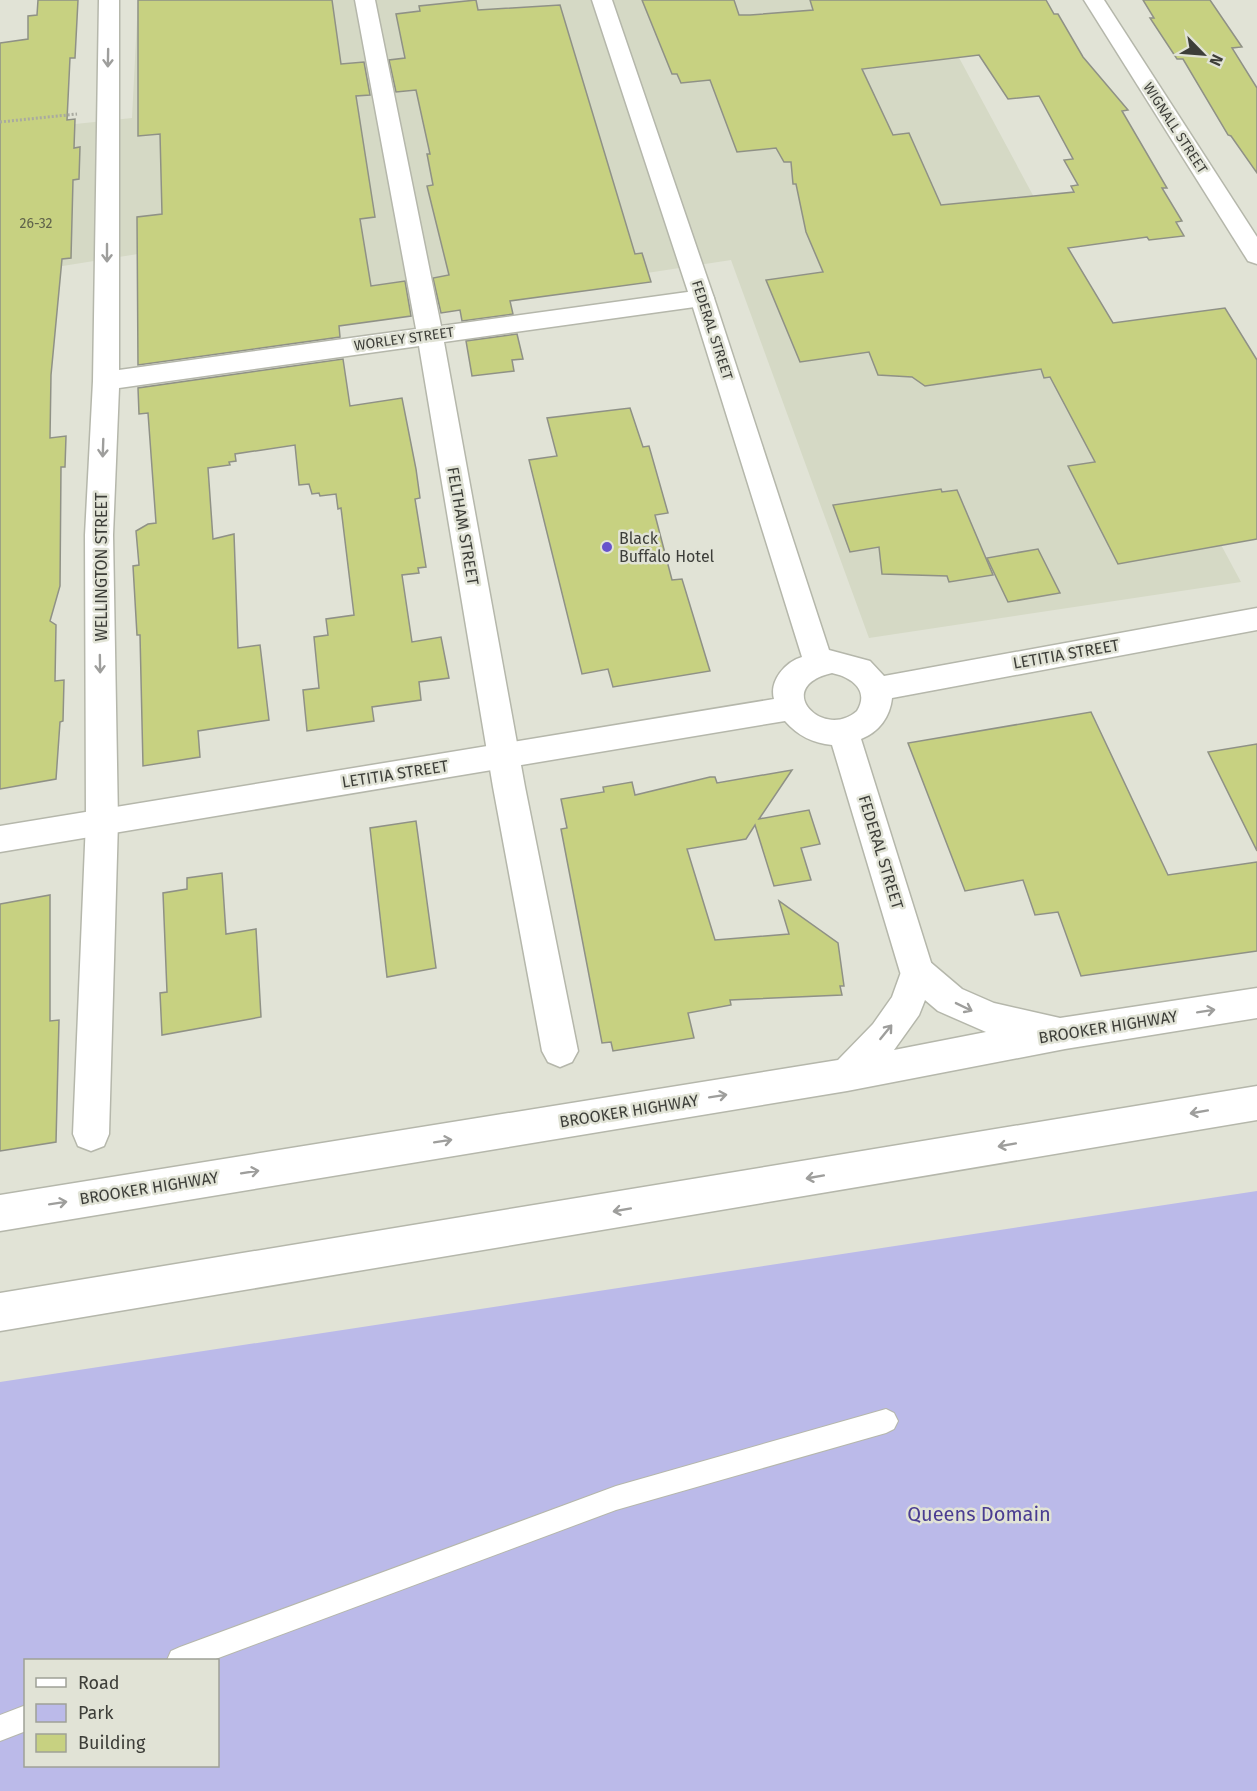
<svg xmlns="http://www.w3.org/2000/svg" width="1257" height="1791" viewBox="0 0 1257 1791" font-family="'Fira Sans',sans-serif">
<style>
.built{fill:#d5d9c5}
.green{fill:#bbbae9;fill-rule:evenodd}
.building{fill:#c7d181;stroke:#8f9186;stroke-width:1.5;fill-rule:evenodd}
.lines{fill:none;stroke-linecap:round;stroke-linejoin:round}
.service-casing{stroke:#b5b7ab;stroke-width:2}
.minor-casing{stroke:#b5b7ab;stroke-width:3}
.tertiary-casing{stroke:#b5b7ab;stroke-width:3}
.trunk-casing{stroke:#b5b7ab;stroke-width:3}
.path{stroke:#a9aaa0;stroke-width:3;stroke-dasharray:2 2;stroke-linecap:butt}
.service{fill:#fff;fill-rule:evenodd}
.minor{fill:#fff;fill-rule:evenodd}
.tertiary{fill:#fff;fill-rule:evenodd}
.trunk{fill:#fff;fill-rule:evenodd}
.oneway{stroke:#9e9e9c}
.poi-dot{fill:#6753cc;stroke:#e1e3d6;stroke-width:2}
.labels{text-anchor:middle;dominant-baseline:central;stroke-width:5;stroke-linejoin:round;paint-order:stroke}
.far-street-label{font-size:14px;fill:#3d3e39;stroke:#e1e3d6}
.number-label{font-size:14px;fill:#60634b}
.street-label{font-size:16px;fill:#3d3e39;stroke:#e1e3d6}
.poi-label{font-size:16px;fill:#3d3e39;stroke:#e1e3d6;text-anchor:start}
.near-park-label{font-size:20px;fill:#4a3d91;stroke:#e1e3d6}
</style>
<rect width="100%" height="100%" fill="#e1e3d6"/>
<polygon class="built" points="138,0 928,0 1241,582 869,638 731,260 144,351 144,253 0,276 0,132 132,118"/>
<path class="green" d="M1257,1191v600h-1257v-409zM26,1660h192v106h-192z"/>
<g class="building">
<polygon points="38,0 78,0 75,58 70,58 67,120 75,119 74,148 80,147 79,179 73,180 71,258 62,259 51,375 50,438 66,436 65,467 61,467 60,586 50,621 56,625 55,681 64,680 63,721 60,722 56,779 0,789 0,43 28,39 28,16 37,15"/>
<polygon points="138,0 332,0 341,64 364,62 370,95 356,96 375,217 360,219 371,286 405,281 411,316 339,326 340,337 138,365 137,217 162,214 160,134 138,136"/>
<polygon points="476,0 478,10 560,5 635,254 642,253 651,282 510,301 513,314 462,321 460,310 441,313 433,278 449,275 427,186 433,185 427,154 430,154 416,90 396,92 389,60 405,58 396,14 420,11 419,6"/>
<path d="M642,0h92l5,15h11l63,-5 -3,-10h236l8,14h4l25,43 45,53 -6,1 45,77h-5l20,33 -6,1 8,14 -35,4 -2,-3 -79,11 45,75 112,-15 32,52v179l-139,25 -50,-98 27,-4 -45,-85 -6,1 -3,-9 -116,17 -13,-9 -34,-2 -9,-23 -69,10 -34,-82 57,-8 -17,-40 -10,-48h-3l-2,-22h-7l-8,-14 -39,4 -27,-72 -29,3 -4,-9h-5zM979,55l29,44 31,-3 34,63 -9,1 14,25 -7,1 3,6 -133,13 -32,-72 -16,2 -31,-66z"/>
<polygon points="1143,0 1210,0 1242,47 1232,48 1257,88 1257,173 1231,136 1228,135 1183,59 1177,59 1150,18 1154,18"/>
<polygon points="517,334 523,359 512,360 514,371 472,376 466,341"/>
<polygon points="343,359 350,406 402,398 416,469 420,498 415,499 426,567 418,568 419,573 402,575 412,642 441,637 449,678 419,682 421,700 372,707 374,721 307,731 303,690 319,688 314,637 328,635 326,619 354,615 341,508 338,509 336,494 320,496 319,493 312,494 309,484 299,485 295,445 235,454 236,461 229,462 230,465 208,468 213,539 234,534 238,648 260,645 269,720 198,731 200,757 143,766 140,635 137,635 133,566 139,565 136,531 148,524 156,523 148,413 139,414 138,388"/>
<polygon points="630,408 643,447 649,446 668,513 655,515 672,580 682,579 710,671 613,687 608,669 582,674 529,460 557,456 547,418"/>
<polygon points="941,489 942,492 957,490 993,575 949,582 947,576 882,574 879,547 850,552 833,505"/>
<polygon points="1038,549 1060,593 1008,602 987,558"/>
<polygon points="1091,712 1168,875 1257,862 1257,951 1081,976 1058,912 1035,915 1023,880 965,891 908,743"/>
<polygon points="1257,744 1257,851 1208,752"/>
<polygon points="792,770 759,819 809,810 820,844 801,848 811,880 774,886 755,825 746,839 687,849 715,940 789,934 779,901 838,943 844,986 840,986 842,995 730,1000 731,1005 688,1013 694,1038 613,1051 611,1042 602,1043 561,829 567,828 561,799 604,792 603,787 632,782 635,795 710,777 715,777 717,783"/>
<polygon points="416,821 436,968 387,977 370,828"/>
<polygon points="222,873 226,934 256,929 261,1017 162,1035 160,993 167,992 163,893 187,889 187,878"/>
<polygon points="50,895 50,1021 59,1020 56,1142 0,1151 0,904"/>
</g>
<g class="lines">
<g class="service-casing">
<g id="service">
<polygon points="886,1409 894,1413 898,1421 894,1429 886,1433 616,1510 213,1660 167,1660 171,1651 180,1647 616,1486"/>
<polygon points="26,1705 26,1731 0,1741 0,1715"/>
</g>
</g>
<g class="minor-casing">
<g id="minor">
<polygon points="99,0 119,0 119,370 416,329 355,0 375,0 441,326 702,290 711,292 714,298 711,304 702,306 444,342 525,787 578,1051 572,1062 560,1067 548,1062 542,1051 493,787 419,346 119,388 113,535 118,821 109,1134 104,1146 91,1151 78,1146 73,1134 86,821 85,535 93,381"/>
<polygon points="1084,0 1104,0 1257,237 1257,264 1248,261"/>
</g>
</g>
<g class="tertiary-casing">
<path id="tertiary" d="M592,0h20l102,298 115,352 41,11 14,15 373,-68v22l-365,68c-2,19 -13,34 -31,41l73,233 -5,11 -12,4 -12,-4 -5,-11 -68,-227c-19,-2 -34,-9 -47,-24l-785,131v-26l774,-127c-5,-18 11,-37 28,-42l-112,-359zM832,673c19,4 38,17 25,38 -34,30 -86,-24 -25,-38z"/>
</g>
<g class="trunk-casing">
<g id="trunk">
<path d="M917,957l12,4 33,28 32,14 66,15 197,-30v30l-192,31 -218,42 -847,140v-36l838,-135 35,-36 19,-27 13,-36zM925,1000l13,11 48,21 -92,18 25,-35z"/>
<polygon points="1257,1086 1257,1120 0,1331 0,1293"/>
</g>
</g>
<polyline class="path" points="0,122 77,114"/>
<use href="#service" class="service"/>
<use href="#minor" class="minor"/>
<use href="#tertiary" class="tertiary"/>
<use href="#trunk" class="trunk"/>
</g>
<defs><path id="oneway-shaft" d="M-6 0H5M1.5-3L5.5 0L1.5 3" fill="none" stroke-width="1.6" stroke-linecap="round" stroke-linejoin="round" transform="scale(1.5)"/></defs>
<g class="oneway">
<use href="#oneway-shaft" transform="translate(108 58) rotate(91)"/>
<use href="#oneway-shaft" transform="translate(107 253) rotate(90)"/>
<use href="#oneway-shaft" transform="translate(103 448) rotate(92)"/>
<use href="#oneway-shaft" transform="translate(100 664) rotate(89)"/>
<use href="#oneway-shaft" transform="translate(964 1007) rotate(26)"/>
<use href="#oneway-shaft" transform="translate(1206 1011) rotate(-9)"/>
<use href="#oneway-shaft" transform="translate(886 1032) rotate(-51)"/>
<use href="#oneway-shaft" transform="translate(718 1096) rotate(-9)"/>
<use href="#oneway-shaft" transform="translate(1199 1112) rotate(170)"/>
<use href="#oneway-shaft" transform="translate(443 1141) rotate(-9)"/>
<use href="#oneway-shaft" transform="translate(1007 1145) rotate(170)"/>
<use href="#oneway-shaft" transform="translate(250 1172) rotate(-9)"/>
<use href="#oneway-shaft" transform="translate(815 1177) rotate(170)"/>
<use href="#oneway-shaft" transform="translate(58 1203) rotate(-9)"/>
<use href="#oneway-shaft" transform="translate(622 1210) rotate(170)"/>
</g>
<circle class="poi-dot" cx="607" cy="547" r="6"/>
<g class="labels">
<g class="far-street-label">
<text transform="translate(1175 128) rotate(57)">WIGNALL STREET</text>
<text transform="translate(712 330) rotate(72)">FEDERAL STREET</text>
<text transform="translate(404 339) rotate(-8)">WORLEY STREET</text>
</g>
<g class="number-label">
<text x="36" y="223">26-32</text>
</g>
<g class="street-label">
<text transform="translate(463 526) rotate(80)">FELTHAM STREET</text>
<text transform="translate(101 567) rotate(-90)">WELLINGTON STREET</text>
<text transform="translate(1066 654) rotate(-10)">LETITIA STREET</text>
<text transform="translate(395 774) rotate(-9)">LETITIA STREET</text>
<text transform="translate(881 852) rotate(73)">FEDERAL STREET</text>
<text transform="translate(1108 1027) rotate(-9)">BROOKER HIGHWAY</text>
<text transform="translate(629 1111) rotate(-9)">BROOKER HIGHWAY</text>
<text transform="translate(149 1188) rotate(-9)">BROOKER HIGHWAY</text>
</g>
<g class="poi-label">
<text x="619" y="538">Black<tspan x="619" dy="18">Buffalo Hotel</tspan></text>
</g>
<g class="near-park-label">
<text x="979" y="1514">Queens Domain</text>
</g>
</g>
<rect x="24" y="1659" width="195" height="108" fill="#e1e3d6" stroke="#9fa197" stroke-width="1.5"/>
<rect x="36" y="1678" width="30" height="9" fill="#ffffff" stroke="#9fa197" stroke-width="1.5"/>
<text x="78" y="1689" font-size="18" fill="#3d3e39">Road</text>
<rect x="36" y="1704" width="30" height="18" fill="#bbbae9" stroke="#9fa197" stroke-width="1.5"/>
<text x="78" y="1719" font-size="18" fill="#3d3e39">Park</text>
<rect x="36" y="1734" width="30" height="18" fill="#c7d181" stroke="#9fa197" stroke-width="1.5"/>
<text x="78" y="1749" font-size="18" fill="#3d3e39">Building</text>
<g transform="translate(1203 54) rotate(115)" stroke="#e1e3d6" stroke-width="4.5" paint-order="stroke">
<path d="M0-4.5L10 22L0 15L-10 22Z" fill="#3d3e39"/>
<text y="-9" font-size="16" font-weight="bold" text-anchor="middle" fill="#3d3e39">N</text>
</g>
</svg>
